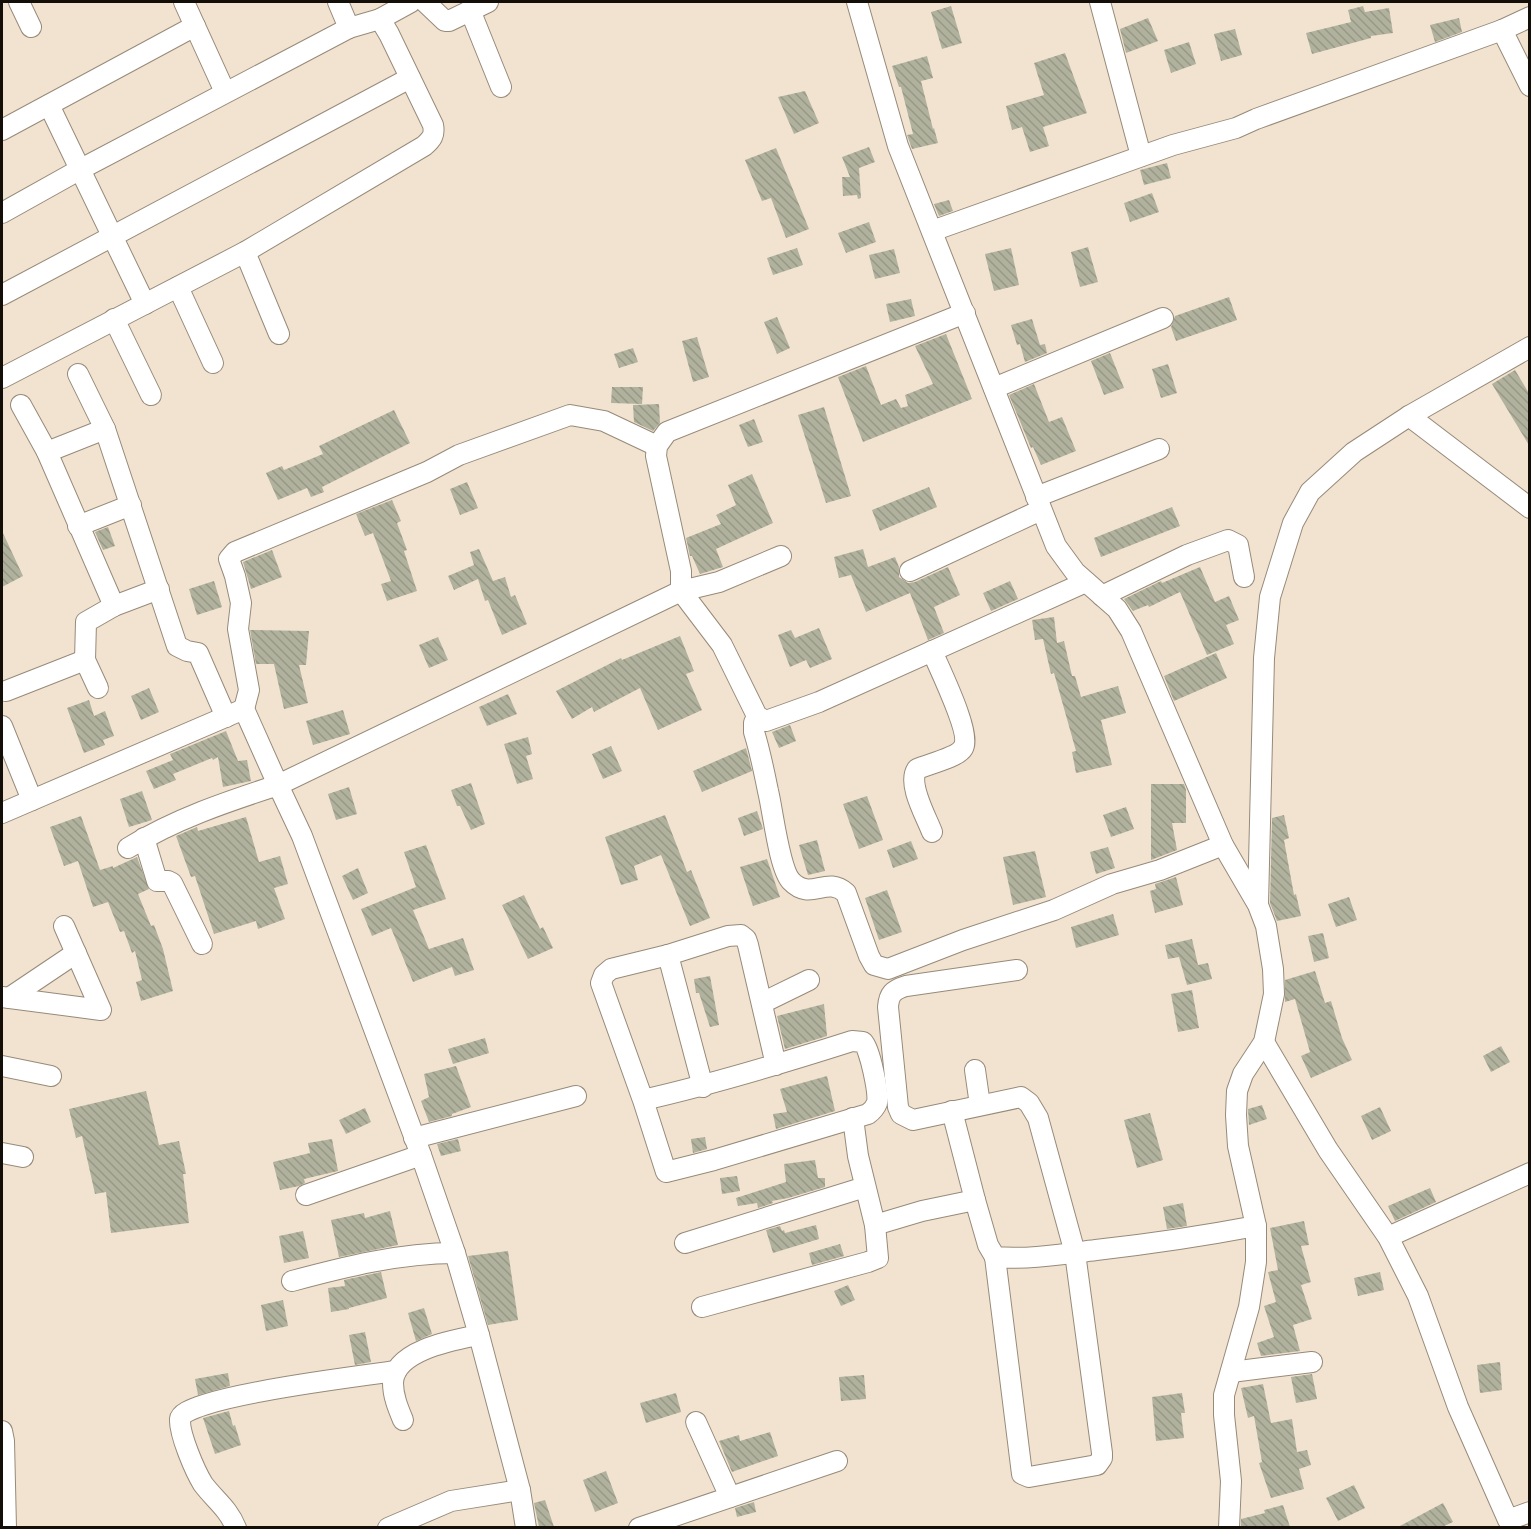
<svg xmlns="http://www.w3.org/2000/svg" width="1531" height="1529" viewBox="0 0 1531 1529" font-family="'Asap Condensed',sans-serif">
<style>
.building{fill:url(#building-back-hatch)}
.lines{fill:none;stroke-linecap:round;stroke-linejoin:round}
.minor-casing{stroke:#978a79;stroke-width:22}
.minor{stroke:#fff;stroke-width:20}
</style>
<defs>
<pattern id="building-back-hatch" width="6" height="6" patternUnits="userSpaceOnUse" patternTransform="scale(1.5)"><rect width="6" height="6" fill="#b1b29d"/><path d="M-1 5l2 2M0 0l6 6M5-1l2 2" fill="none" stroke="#979886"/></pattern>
</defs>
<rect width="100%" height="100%" fill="#f2e3d1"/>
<g class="building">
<polygon points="951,6 962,43 942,49 931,12"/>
<polygon points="1363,6 1365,12 1389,8 1393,33 1371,36 1371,38 1312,54 1306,33 1351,22 1348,10"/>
<polygon points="1148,18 1158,41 1126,53 1120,29"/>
<polygon points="1459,18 1462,32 1435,42 1430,25"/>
<polygon points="1235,29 1242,55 1221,61 1214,34"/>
<polygon points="1189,42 1196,64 1171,73 1164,50"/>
<polygon points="1065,53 1087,113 1043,127 1049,146 1030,152 1022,127 1012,130 1006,106 1044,95 1034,63"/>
<polygon points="927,56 933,78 921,81 933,129 934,128 938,143 912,149 907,135 913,134 901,87 899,87 892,66"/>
<polygon points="805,91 819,123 794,134 778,97"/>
<polygon points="869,147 875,162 859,168 861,198 858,199 857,195 843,196 842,177 850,177 842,157"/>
<polygon points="776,148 809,229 786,238 771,198 762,201 745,160"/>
<polygon points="1167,163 1171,178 1144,185 1140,170"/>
<polygon points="1152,193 1159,212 1130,222 1124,203"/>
<polygon points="949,200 953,211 939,216 934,204"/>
<polygon points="869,222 876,242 846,253 838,233"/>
<polygon points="1088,247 1098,282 1080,287 1071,252"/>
<polygon points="797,248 803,265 773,275 767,258"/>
<polygon points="1011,248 1019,285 994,291 985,254"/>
<polygon points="894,249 900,273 875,279 869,255"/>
<polygon points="1229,297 1237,320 1176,341 1171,327 1175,316"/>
<polygon points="911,299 915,316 890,322 886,304"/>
<polygon points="777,317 790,348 777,354 764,322"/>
<polygon points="1032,319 1040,345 1045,344 1047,353 1025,362 1020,344 1017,345 1011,325"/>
<polygon points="946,334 972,399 863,442 838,377 866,366 881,405 896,399 901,408 908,406 905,395 933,384 915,346"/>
<polygon points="697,337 709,377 693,382 682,341"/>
<polygon points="633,348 638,362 619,368 614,354"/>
<polygon points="1110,353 1124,388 1104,395 1091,361"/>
<polygon points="1168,364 1177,393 1161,398 1152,369"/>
<polygon points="1515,370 1530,395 1530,447 1492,384"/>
<polygon points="1034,384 1049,422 1062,417 1076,451 1041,465 1033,447 1031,448 1009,395"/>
<polygon points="612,387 643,387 642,404 611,403"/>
<polygon points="659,404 660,423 653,431 634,422 633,405"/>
<polygon points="824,407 851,496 826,503 798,415"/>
<polygon points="394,410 410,443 322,487 324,492 311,497 307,488 278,500 266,473 282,466 284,470 323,454 319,446"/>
<polygon points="754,419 763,442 748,447 739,425"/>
<polygon points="752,474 773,523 716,549 723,567 700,574 692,556 690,556 686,538 721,524 716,515 736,505 728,485"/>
<polygon points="467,482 478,508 460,515 450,489"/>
<polygon points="929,487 937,507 880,531 872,510"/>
<polygon points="392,500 401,521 397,523 407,550 404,551 417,591 387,601 381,584 391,581 373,533 365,536 356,514"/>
<polygon points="1172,507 1180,526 1101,557 1094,538"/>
<polygon points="108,527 115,546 103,550 95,532"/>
<polygon points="2,531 23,576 2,587"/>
<polygon points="479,549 493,581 505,577 511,597 515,595 527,624 502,635 488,600 485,601 478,579 454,590 448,576 474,565 470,552"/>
<polygon points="863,549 868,567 895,557 899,567 899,577 908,583 915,582 948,567 960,595 934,607 944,633 928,640 910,593 866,612 851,575 839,578 834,557"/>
<polygon points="272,550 282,577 251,589 243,562"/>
<polygon points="1200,567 1215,602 1229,596 1239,620 1226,625 1234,644 1207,655 1180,592 1149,607 1148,605 1133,611 1124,599 1161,581 1162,583"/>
<polygon points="214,581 222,607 197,615 189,589"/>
<polygon points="1010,581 1018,599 991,611 983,593"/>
<polygon points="1054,617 1057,643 1064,641 1072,676 1075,676 1081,697 1118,686 1126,713 1101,720 1112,765 1076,773 1072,752 1076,751 1054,673 1051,674 1043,639 1035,640 1032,620"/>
<polygon points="819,628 832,659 810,668 806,660 790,667 778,635 791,630 795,638"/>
<polygon points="250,630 309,631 306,665 299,665 308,703 284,709 274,664 256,664"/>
<polygon points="680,636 694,671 686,674 702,710 658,730 640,688 594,712 592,707 572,719 556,691 621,658 622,660"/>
<polygon points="438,637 448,660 429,668 419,645"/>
<polygon points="1216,653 1227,678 1174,701 1164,676"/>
<polygon points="149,688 159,712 141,720 131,696"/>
<polygon points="508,694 517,714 487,726 479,707"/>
<polygon points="89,700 94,716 105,711 114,736 103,740 105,745 84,753 67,708"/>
<polygon points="343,710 350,734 313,745 306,721"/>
<polygon points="790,725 796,741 779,748 772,732"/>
<polygon points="226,731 238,761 247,760 251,781 223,787 218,757 213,760 212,758 173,774 176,780 154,789 146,771 173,760 170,754"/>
<polygon points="528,737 532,754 526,756 533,779 517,784 504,744"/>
<polygon points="611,746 622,771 603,779 592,754"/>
<polygon points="746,748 752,771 702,792 693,771"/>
<polygon points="471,783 485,824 471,830 460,806 457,806 451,790"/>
<polygon points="1151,784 1184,784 1186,790 1186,823 1172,823 1177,850 1151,860"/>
<polygon points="349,787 357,814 336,820 328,794"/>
<polygon points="142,791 152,820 129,827 120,799"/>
<polygon points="867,796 883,840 859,849 843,804"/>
<polygon points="1126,807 1134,829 1111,837 1103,815"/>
<polygon points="757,811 763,829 744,836 738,818"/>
<polygon points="665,815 687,872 691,870 710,918 690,926 661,855 634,866 638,880 621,885 605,837"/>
<polygon points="1284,815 1289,838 1284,840 1294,895 1296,894 1301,916 1277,921 1270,903 1272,818"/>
<polygon points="81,816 100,870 113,866 113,868 137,857 149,889 138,894 151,926 154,925 163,949 173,991 141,1001 136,982 142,980 135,951 132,953 124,931 120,932 108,902 93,907 78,861 64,866 50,827"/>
<polygon points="246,817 259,862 280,856 288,884 274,888 285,919 258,929 256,921 214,934 195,876 191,877 176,836 197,827 198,831"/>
<polygon points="817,840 825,871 808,875 799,845"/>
<polygon points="911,841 918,859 893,868 887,850"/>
<polygon points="426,845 446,899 413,910 429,949 463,938 474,970 455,976 452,967 413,982 391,928 372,936 361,909 416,887 404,852"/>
<polygon points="1108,847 1115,868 1096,874 1090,852"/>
<polygon points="1035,851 1046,897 1013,905 1003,857"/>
<polygon points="767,859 780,897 753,906 740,867"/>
<polygon points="358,868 368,893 353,900 342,876"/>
<polygon points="1176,877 1183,905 1155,913 1150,891 1156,889 1155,884"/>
<polygon points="887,890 902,932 879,940 865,898"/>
<polygon points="524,895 540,929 543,927 553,948 528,959 502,905"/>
<polygon points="1349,897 1357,920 1336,927 1328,904"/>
<polygon points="1113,914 1119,935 1076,948 1071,927"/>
<polygon points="1323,933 1329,958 1314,962 1308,936"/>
<polygon points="1192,939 1198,965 1208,963 1212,979 1187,985 1179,957 1168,959 1165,945"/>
<polygon points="1315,971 1325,1003 1331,1001 1342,1038 1352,1060 1311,1078 1301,1056 1310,1052 1295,999 1285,1002 1285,980"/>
<polygon points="710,976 719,1025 710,1027 699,993 696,993 694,979"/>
<polygon points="1192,990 1199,1028 1178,1032 1171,994"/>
<polygon points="824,1004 827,1036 785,1049 777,1016"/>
<polygon points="485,1038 489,1053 453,1064 448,1049"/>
<polygon points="1501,1046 1510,1062 1491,1072 1483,1056"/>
<polygon points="456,1066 471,1107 452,1114 452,1116 429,1122 421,1101 429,1097 424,1074"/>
<polygon points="827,1076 835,1111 776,1129 773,1114 787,1112 780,1089"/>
<polygon points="146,1091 159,1145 179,1141 186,1174 183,1174 189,1223 111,1233 106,1192 95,1194 82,1136 76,1138 69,1109"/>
<polygon points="1262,1105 1267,1119 1249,1125 1248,1109"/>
<polygon points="1380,1107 1391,1131 1372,1140 1361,1116"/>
<polygon points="365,1108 371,1122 346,1134 339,1120"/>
<polygon points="1150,1113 1163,1160 1137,1168 1124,1120"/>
<polygon points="705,1137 707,1149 693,1153 691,1139"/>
<polygon points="332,1139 338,1171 304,1179 305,1183 299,1186 280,1190 273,1162 310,1153 308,1143"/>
<polygon points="458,1139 461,1151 441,1156 437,1144"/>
<polygon points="815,1160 818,1178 825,1178 825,1187 788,1198 772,1201 773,1203 758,1208 757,1203 738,1206 736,1198 786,1182 784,1164"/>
<polygon points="737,1176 740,1191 722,1194 720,1178"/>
<polygon points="1430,1188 1436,1202 1395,1221 1388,1206"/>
<polygon points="1183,1203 1187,1226 1167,1229 1163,1207"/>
<polygon points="390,1211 398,1245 339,1257 331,1220 364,1213 365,1218"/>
<polygon points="1304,1221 1309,1245 1301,1246 1311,1282 1301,1285 1312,1319 1293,1325 1300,1351 1261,1356 1257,1343 1274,1337 1264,1306 1276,1302 1268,1272 1278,1270 1270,1228"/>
<polygon points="816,1225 819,1239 773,1253 766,1230 780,1226 782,1231 784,1230 785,1233"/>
<polygon points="303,1231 309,1258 284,1263 279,1236"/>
<polygon points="840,1244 844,1256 812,1265 809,1253"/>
<polygon points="508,1251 518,1320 488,1325 468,1256"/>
<polygon points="381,1272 387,1298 349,1308 349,1309 331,1312 328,1288 345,1286 344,1280"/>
<polygon points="1380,1272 1384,1290 1358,1296 1354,1278"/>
<polygon points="848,1285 855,1300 841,1306 834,1291"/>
<polygon points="283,1300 288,1326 266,1331 261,1305"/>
<polygon points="424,1308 432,1334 416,1341 408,1313"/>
<polygon points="365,1332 371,1362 355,1365 349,1335"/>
<polygon points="1500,1362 1502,1390 1480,1393 1477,1365"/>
<polygon points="228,1373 230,1386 198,1395 195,1379"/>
<polygon points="1312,1374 1317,1399 1296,1403 1291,1377"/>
<polygon points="864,1375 866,1399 841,1401 839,1377"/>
<polygon points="1263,1384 1271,1423 1292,1419 1297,1452 1307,1450 1311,1465 1299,1469 1304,1489 1271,1498 1259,1463 1262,1462 1254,1416 1248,1418 1241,1388"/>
<polygon points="676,1393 681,1412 646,1423 640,1403"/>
<polygon points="1182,1393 1185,1413 1181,1413 1184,1438 1156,1441 1152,1397"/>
<polygon points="229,1411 233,1426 235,1425 241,1445 215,1454 203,1418"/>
<polygon points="770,1432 778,1456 732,1472 719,1441 739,1435 740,1441"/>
<polygon points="606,1471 618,1503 595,1512 583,1480"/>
<polygon points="1354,1485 1365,1508 1338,1521 1326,1498"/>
<polygon points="545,1500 554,1527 539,1527 534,1503"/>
<polygon points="754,1502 756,1512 737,1517 735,1508"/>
<polygon points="1443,1503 1453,1522 1442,1527 1398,1527"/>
<polygon points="1283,1505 1290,1527 1241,1527 1241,1519 1265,1513 1264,1510"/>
</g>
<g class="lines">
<g class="minor-casing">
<g id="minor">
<polyline points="19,2 31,27"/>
<polyline points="184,2 225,92"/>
<polyline points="338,2 349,28"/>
<polyline points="425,2 445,21 449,21 488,2"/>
<polyline points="857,2 898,146 1056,546 1075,572 1117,609 1131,631 1223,845 1258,905 1266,926 1273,969 1274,994 1264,1042 1243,1074 1237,1091 1236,1115 1238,1146 1256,1226 1256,1262 1249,1307 1224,1395 1224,1415 1231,1481 1229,1528"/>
<polyline points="1100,2 1141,156"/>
<polyline points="470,10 501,87"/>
<polyline points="380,19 411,2"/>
<polyline points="1502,30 1530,86"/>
<polyline points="49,105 145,304"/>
<polyline points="2,130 195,26"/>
<path d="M2,213l77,-43 270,-142 31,-9 9,15 44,91c2,10 -1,14 -9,21l-179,106 -243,126"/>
<polyline points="932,231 1173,145 1236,128 1256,119 1502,30 1530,17"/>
<polyline points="245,252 279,334"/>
<polyline points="178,287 213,363"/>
<polyline points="2,295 410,78"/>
<polyline points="114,319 151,395"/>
<polyline points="78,374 105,429 177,646 187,651 198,653 226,717"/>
<polyline points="994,388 1163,318"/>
<polyline points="21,405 47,452 114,606"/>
<polyline points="1409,416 1530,508"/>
<polyline points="47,452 105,429"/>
<polyline points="1036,497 1159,449"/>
<polyline points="78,526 131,505"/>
<polyline points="781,556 719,582 681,591 722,645 757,716 766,721 819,702 1086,582"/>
<polyline points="910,571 1041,510"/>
<polyline points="1102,596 1187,555 1228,540 1238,545 1244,577"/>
<polyline points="98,688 85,660 86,622 114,606 159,589"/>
<polyline points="6,691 85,660"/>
<polyline points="244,709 249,690 238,629 241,603 235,576 229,559 235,552 427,472 459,455 570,415 604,421 657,446"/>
<path d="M757,716l-3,7v9c6,19 10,39 14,59 5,20 11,77 23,90 20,21 35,-6 55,12l23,63 5,9 14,4 75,-29 91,-30 58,-26 48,-14 63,-25"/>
<polyline points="2,726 32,800"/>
<polyline points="2,813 244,709 278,785 681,591 681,571 656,456 657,446 667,432 965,313"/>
<path d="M932,832c-6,-16 -25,-48 -15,-63 11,-5 40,-11 46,-21 9,-14 -24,-80 -31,-97"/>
<polyline points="144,838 157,881 168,881 172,883 202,944"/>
<path d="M128,848c47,-29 98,-46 150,-63l24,51 119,319 34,98 24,82 41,155 6,38"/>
<polyline points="1258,904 1264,658 1270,597 1293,523 1310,492 1354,452 1409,416 1530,347"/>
<polyline points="668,955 703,1087"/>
<polyline points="2,997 101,1010 64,926"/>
<polyline points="9,998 76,953"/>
<polyline points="762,1003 809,980"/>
<polyline points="1264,1042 1328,1150 1388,1237 1418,1296 1458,1407 1508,1520 1530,1512"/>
<polyline points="2,1066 51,1076"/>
<polyline points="975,1070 980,1105"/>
<path d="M643,1100c71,-16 140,-37 209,-59l11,1c7,7 16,51 14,61 -2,5 -5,8 -9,11l-154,46 -48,12 -23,-72 -42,-117 3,-8 7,-6 57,-14 60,-19 13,-1 5,4 2,6 28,120"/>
<polyline points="952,1111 975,1200"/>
<polyline points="414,1138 576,1096"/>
<polyline points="2,1153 23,1157"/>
<polyline points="306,1195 421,1155"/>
<path d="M875,1225l47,-14 53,-11 13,45 7,12c33,3 68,-3 101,-7 54,-6 107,-14 160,-24"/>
<polyline points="1388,1237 1530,1173"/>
<polyline points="685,1243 865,1187"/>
<path d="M995,1257l27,217 7,3 68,-12 5,-7v-5l-27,-200 -37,-135 -9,-15 -8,-6 -108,23 -12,-6 -3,-7 -10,-100c1,-13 5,-17 18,-21l111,-16"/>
<path d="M292,1281c52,-14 108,-28 163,-28"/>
<polyline points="702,1307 868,1262 878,1258 875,1225 858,1156 853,1118"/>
<polyline points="1231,1372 1312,1362"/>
<path d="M403,1420c-5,-12 -10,-24 -10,-37 1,-33 61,-43 86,-48"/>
<polyline points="696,1422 730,1497"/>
<polyline points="2,1431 4,1441 6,1528"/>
<path d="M236,1528c-8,-20 -21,-28 -33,-44 -8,-13 -24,-50 -23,-65 2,-22 189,-44 216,-48"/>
<polyline points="388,1528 451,1501 520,1490"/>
<polyline points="639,1528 837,1461"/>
</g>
</g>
<use href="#minor" class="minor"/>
</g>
<rect width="1531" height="1529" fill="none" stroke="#130e08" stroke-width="6"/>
</svg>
